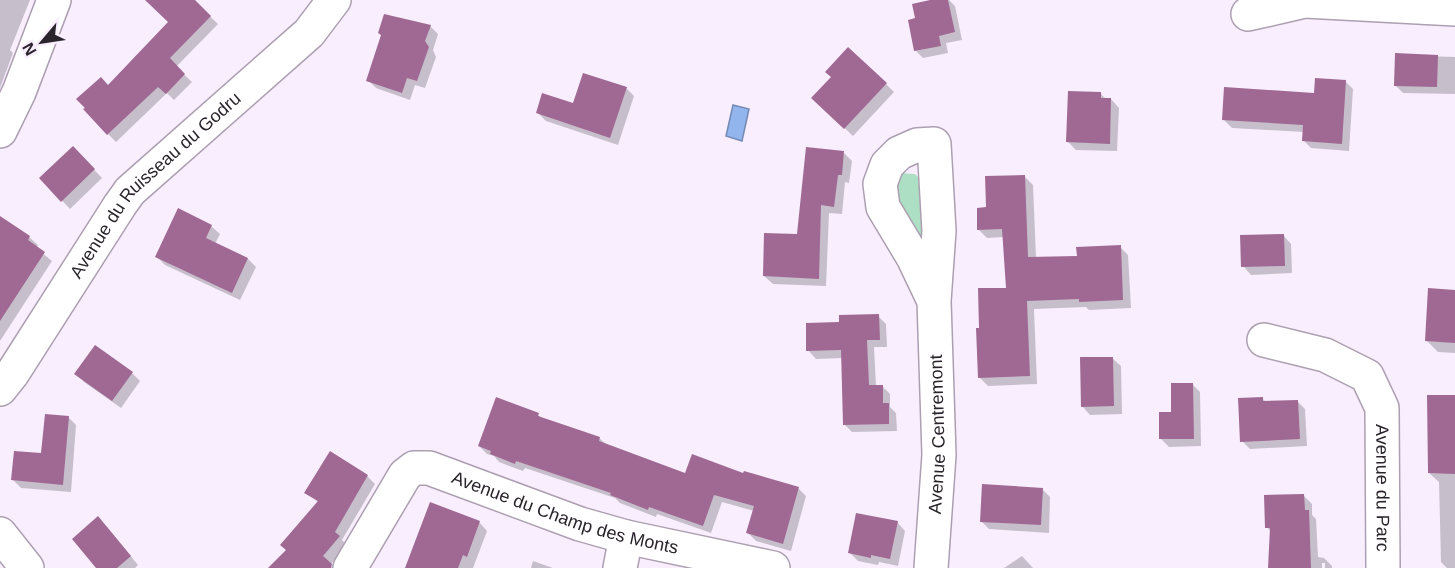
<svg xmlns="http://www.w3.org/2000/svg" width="1455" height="568" viewBox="0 0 1455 568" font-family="Helvetica,sans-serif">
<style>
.green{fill:#acdfc4}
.water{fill:#93b5ee;stroke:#748ab4;stroke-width:1.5}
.shadow{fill:#0003}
.building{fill:#9f6993}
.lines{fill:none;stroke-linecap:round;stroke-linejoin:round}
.minor-casing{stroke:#ac9fb1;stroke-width:36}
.minor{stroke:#fff;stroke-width:33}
.labels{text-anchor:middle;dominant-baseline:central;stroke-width:6;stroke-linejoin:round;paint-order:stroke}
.street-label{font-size:18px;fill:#2a252c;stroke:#f9eefe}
</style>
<rect width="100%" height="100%" fill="#f9eefe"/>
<polygon class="green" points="900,173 915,174 924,183 930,255 891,205"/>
<polygon class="water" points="733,105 749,109 742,141 726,136"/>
<g class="shadow">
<polygon points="0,0 30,0 10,50 13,53 0,88"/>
<polygon points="161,0 193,0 218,24 176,67 192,82 174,100 167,93 116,142 108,134 108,87 170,22"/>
<polygon points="938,0 949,0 955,6 962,40 946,43 948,53 923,58 915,50 916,20"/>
<polygon points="430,26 438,34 433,50 436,57 425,88 415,85 410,100 376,88 368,80"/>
<polygon points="1396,55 1455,57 1455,94 1403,93 1395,85"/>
<polygon points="833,78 886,84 894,92 853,136 813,98"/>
<polygon points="1345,81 1353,89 1349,151 1311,148 1303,140 1304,132 1232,128 1224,120 1315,94"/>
<polygon points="626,88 634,96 618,145 546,121 537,112 574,105"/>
<polygon points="1101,94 1106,99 1111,99 1119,108 1117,151 1076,150 1068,142"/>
<polygon points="844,153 852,161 849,183 845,182 842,214 829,213 826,286 773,284 764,276 798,236"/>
<polygon points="81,156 102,178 70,209 41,178"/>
<polygon points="1025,177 1033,185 1036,258 1078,258 1120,247 1128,255 1131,308 1089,310 1086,307 1034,309 1037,384 988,386 980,378 1008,289 1004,237 987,238 979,230 987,209"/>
<polygon points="3,220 29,237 38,245 36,248 52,261 0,341 0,224"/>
<polygon points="211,226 220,234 215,244 248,259 256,267 240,300 165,265 157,257"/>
<polygon points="1283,235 1291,244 1292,273 1251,275 1243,266"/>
<polygon points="1455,292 1455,353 1438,352 1427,341"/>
<polygon points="878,316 886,324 887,347 874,347 876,386 882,386 890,394 890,407 896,413 897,431 852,432 844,424 843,358 816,359 808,350 841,324"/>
<polygon points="1112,358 1121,366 1122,414 1090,415 1082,406"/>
<polygon points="132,373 140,381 121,408 84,382 76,374"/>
<polygon points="1192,384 1200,392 1201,446 1169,447 1161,439 1173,413"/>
<polygon points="1455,396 1455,568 1447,568 1441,562 1439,482 1429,473"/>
<polygon points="1262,398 1266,402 1297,401 1305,409 1307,446 1250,449 1242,441"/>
<polygon points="538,415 543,419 599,438 607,445 686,474 744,475 798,488 806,496 791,551 756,541 748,533 754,511 722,502 711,533 657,514 656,517 620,503 615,498 525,468 523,471 499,462 494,456 487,454 479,446"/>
<polygon points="68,417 76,425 71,492 21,488 13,480 43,455"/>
<polygon points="330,453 367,476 375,484 342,540 347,545 330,565 332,567 331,568 271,568 287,551 319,503 306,492"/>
<polygon points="1042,489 1050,497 1049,533 989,529 981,521"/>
<polygon points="1304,496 1312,504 1312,515 1316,519 1318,557 1324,558 1332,566 1332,568 1325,568 1325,563 1322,563 1322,568 1269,568 1271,532 1267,527"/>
<polygon points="479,522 487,531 473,568 406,568"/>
<polygon points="897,522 905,531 898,566 879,562 878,565 858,561 850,553"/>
<polygon points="106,526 138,565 135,568 98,568"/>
<polygon points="1022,556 1033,568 1004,568"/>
<polygon points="533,561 553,568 531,568"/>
</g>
<g class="building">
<polygon points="145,0 195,0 211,16 170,58 185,74 166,94 158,87 107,135 83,109 85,108 76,99 101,77 108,85 168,22"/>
<polygon points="930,0 948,0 955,32 939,36 941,46 914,51 908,20 915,18 912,4"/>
<polygon points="384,14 431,25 425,41 429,47 417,81 407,78 402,93 366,81 381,35 378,33"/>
<polygon points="848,47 887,83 844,129 811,98 831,77 825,72"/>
<polygon points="1395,53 1438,55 1437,87 1394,86"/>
<polygon points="583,73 627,87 610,138 536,113 542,93 573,103"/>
<polygon points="1315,78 1346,80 1342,144 1302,141 1303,125 1222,120 1224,87 1314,93"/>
<polygon points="1068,91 1101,92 1101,98 1111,98 1110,144 1066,142"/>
<polygon points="73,146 95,169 61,202 39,178"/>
<polygon points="806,147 844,151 842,175 838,175 834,207 821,205 819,279 763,276 764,233 797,234"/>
<polygon points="1025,175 1028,257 1077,256 1076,247 1121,245 1123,300 1079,302 1079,299 1027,301 1030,376 978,378 976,328 979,328 978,288 1006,288 1002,229 977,230 977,208 986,207 985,176"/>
<polygon points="178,208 212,225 206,238 248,258 232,293 155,257"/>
<polygon points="0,216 30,236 28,240 45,252 0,321"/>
<polygon points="1284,234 1285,266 1241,267 1240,235"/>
<polygon points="1428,288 1455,290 1455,343 1425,341"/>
<polygon points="879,314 880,340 867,340 869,385 883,385 883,403 889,403 889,424 843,425 841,350 806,351 806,323 839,322 839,315"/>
<polygon points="95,345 133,372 112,401 74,374"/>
<polygon points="1080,357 1113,357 1114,406 1081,407"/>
<polygon points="1171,383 1193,383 1194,439 1159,439 1159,412 1171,412"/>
<polygon points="1427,395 1455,395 1455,474 1428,473"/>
<polygon points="496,397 539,413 538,416 600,437 599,441 685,473 692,454 743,473 744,471 799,487 783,544 746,533 754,506 714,495 703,526 649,507 648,510 610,495 611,493 516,461 515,464 490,454 491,451 478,446"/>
<polygon points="1263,397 1263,401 1298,400 1300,439 1240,442 1238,398"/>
<polygon points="45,414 69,416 63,485 11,480 14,451 41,453"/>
<polygon points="330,451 368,475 335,532 340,536 323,556 332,564 331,568 268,568 286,550 280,545 318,501 304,493"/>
<polygon points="982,484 1043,488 1041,525 980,522"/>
<polygon points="1304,494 1305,510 1309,510 1311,568 1268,568 1270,528 1265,528 1264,495"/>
<polygon points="430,502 480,521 467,557 463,555 458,568 405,568"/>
<polygon points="856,513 898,521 890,559 871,555 871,558 848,553"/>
<polygon points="98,516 131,556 117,568 96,568 72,539"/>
</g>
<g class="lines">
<g class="minor-casing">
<g id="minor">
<polyline points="1248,14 1305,1 1455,9"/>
<polyline points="0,131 19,92 54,0"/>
<path id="s1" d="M1264,340l61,15 42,21 15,32 1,160"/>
<path id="s2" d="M0,389l12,-15 108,-169 10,-14 179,-158 25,-33"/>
<polyline points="0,534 27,568"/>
<path id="s3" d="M350,568l55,-93 9,-7h15l151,56 46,13 147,31"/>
<polyline points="620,568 626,537"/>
<path id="s4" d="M931,568l8,-113 -5,-154 5,-70 -5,-87 -17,1 -18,8 -12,12 -7,19 3,23 30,50 21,44"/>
</g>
</g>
<use href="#minor" class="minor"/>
</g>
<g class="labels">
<g class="street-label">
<text stroke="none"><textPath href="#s2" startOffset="258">Avenue du Ruisseau du Godru</textPath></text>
<text stroke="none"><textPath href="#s4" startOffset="134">Avenue Centremont</textPath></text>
<text stroke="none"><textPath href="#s1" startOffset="225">Avenue du Parc</textPath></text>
<text stroke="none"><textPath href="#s3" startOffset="278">Avenue du Champ des Monts</textPath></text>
</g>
</g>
<g transform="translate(42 42) rotate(241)" stroke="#f9eefe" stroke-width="4.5" paint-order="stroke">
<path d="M0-4.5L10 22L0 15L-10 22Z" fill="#2a252c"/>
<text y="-9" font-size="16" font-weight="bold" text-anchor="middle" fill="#2a252c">N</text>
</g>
</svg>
